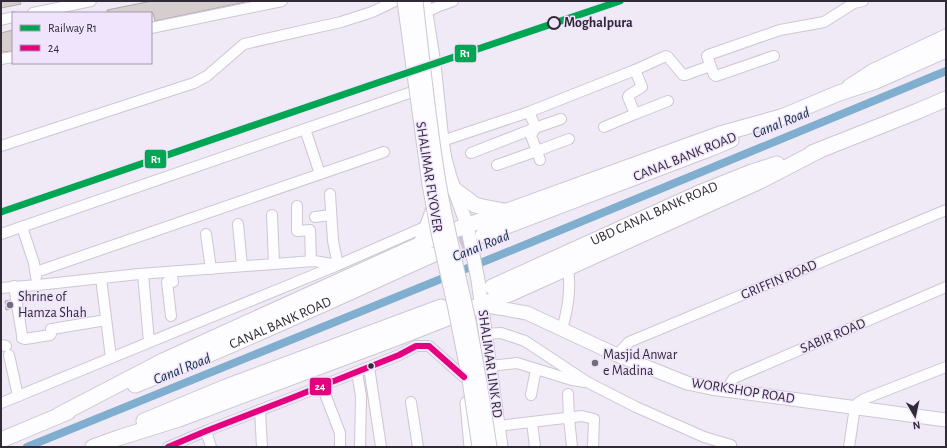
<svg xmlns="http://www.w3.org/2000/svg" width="947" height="448" viewBox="0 0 947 448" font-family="'Alegreya Sans',sans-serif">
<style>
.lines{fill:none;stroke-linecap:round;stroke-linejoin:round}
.canal{stroke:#7faece;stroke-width:8}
.building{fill:#d6cdcf;stroke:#b0a8aa}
.highway-tunnel{stroke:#cac4d0;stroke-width:15;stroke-dasharray:15 8;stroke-linecap:butt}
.minor-casing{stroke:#ccc7d2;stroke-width:12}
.major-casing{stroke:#ccc7d2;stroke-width:15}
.highway-casing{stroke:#ccc7d2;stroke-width:17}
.minor{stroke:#fdfcfe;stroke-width:10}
.major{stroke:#fdfcfe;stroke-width:13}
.highway{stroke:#fdfcfe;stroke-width:15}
.major-bridge-casing{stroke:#ccc7d2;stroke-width:15;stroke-linecap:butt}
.major-bridge{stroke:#fdfcfe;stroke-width:13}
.bus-1-casing{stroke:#f0e4fd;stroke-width:9}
.bus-1{stroke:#e5007d;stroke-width:6}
.rail-1-casing{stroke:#f0e4fd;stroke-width:10}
.rail-1{stroke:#00a651;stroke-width:7}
.stop-dot{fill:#f0e4fd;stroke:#302a36;stroke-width:2}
.poi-dot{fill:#736d7a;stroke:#f0e4fd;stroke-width:1.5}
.bus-dot{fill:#302a36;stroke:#f0e4fd;stroke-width:1.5}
.labels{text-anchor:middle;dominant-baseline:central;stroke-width:3;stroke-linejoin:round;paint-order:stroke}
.stop-label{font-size:14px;font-weight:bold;fill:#302a36;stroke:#f0e4fd;text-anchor:start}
.street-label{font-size:14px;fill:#302a36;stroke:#f0e4fd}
.poi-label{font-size:14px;fill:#302a36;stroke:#f0e4fd;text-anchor:start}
.water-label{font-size:15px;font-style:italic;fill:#103042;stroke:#f0e4fd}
.line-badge{stroke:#f0e4fd;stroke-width:1.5}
.badge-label{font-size:11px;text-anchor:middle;font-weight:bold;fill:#fff}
</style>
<rect width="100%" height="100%" fill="#f0eaf7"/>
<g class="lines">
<polyline class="canal" points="27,447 527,244 946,71"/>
</g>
<g class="building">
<polygon points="1,1 20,1 21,4 1,8"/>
<polygon points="152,1 250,1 155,21 153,13 108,13 107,10"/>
<polygon points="13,30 13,51 1,52 1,33"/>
<polygon points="10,300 11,309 6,310 5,301"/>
</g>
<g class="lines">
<polyline class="highway-tunnel" points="439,252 482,235"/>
<g class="minor-casing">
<g id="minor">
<polyline points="426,12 439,6 453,1"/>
<polyline points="33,13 91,1"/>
<polyline points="1,20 13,17"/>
<polyline points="151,28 282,1"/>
<polyline points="774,56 716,76 714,75 707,56 708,55 780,30 824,22 854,3 863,1"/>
<polyline points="1,59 13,57"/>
<polyline points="635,70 666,56 668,57 683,75 685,75 710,66"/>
<polyline points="604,127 635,114"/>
<polyline points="305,129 320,174"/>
<polyline points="442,141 529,112 635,70 642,87 629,95 628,97 635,114 668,101"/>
<polyline points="1,146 194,83 207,76 244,44 341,22 372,12 395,1"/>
<polyline points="471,153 535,128 561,119"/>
<polyline points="540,160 537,151 569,139"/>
<polyline points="497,165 537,151 531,136 535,128 535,126 529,112"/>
<polyline points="297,206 297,231 310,230 311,261"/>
<polyline points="272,215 274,264"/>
<polyline points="315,217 331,215"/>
<polyline points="238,224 242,266"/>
<polyline points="22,227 34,263 36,277"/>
<polyline points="1,234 412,92"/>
<polyline points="206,234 211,269"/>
<polyline points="36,272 384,152"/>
<polyline points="143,274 149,342"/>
<polyline points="101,278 111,358"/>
<polyline points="14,286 22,335 22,338 25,339 50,335 51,334 51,329 52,329 106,320"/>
<polyline points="1,288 38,285 139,274 314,261 338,265 333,241 330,194"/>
<polyline points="171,316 167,282 173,282 171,272"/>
<path d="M562,329c6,-20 9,-41 6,-61"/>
<polyline points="485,334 501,333 525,341 587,382 636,407 704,437 731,445"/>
<polyline points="1,345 6,346"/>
<polyline points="9,355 18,396"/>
<polyline points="617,355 629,342 946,210"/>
<polyline points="490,366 517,363 572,380 585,382"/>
<polyline points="369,367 381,447"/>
<polyline points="357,372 361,396 360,447"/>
<polyline points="322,386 340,433 340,447"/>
<polyline points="726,390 734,378 946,287"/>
<polyline points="568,394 569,418 572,447"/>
<polyline points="531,395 536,369"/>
<polyline points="411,402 418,447"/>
<polyline points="1,403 338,265 427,226"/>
<polyline points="260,410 262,447"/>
<polyline points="532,422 535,447"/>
<polyline points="498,426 582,416 594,419 593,447"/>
<polyline points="206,431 211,447"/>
<polyline points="168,447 206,431 294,397 399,355 416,346 429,346 464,377"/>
<polyline points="849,447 855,407 858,403 864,399 946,367"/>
</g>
</g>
<g class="major-casing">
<g id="major">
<polyline points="424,1 434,64 442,141 445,159 450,177 467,225 478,280 501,447"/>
<polyline points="849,86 872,71 946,36"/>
<polyline points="482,305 527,313 617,355 687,383 711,388 946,420"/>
<polyline points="467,403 471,447"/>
</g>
</g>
<g class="highway-casing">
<g id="highway">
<polyline points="772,121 839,93 876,81 946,50"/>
<polyline points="812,153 918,111 946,99"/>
<polyline points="455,190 475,205 483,207 504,211"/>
<polyline points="483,235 709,149 731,140"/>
<polyline points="421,244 435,206"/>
<path id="s1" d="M492,287l205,-93 55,-22 25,-8"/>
<path id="s2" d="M135,385c101,-40 199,-86 297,-130"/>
<polyline points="59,415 165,360 441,235 720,134 781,117"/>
<polyline points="144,421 226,387 441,307"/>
<polyline points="1,440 68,412"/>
<polyline points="93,447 118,438 179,419 399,337 514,292 758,182 820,150"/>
</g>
</g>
<use href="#minor" class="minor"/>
<use href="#major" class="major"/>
<use href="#highway" class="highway"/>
<g class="major-bridge-casing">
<g id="major-bridge">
<polyline points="404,1 429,184 437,228 455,309 469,380 479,447"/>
<path d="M416,1c7,60 13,121 23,181 8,47 20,93 30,139 8,42 15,84 21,126"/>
</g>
</g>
<use href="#major-bridge" class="major-bridge"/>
<g class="bus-1-casing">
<polyline id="bus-1" points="168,447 206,431 294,397 399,355 416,346 429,346 464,377"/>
</g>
<use href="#bus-1" class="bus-1"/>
<g class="rail-1-casing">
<polyline id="rail-1" points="1,212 377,83 620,1"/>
</g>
<use href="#rail-1" class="rail-1"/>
</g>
<circle class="stop-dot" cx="554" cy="23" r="6"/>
<g class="poi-dot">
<circle cx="10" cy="305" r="4"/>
<circle cx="595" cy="363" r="4"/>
</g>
<circle class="bus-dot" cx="371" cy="366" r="3.5"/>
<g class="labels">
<g class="stop-label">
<text x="564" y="23">Moghalpura</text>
</g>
<g class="street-label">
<text transform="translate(685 157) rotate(-22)">CANAL BANK ROAD</text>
<text transform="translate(429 177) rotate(81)">SHALIMAR FLYOVER</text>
<text stroke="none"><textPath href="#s1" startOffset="178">UBD CANAL BANK ROAD</textPath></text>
<text transform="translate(779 280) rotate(-23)">GRIFFIN ROAD</text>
<text stroke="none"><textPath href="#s2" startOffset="158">CANAL BANK ROAD</textPath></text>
<text transform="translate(833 336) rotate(-23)">SABIR ROAD</text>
<text transform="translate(490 364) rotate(82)">SHALIMAR LINK RD</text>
<text transform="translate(743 391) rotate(9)">WORKSHOP ROAD</text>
</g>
<g class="poi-label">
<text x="18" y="297">Shrine of<tspan x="18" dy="16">Hamza Shah</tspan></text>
<text x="603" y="355">Masjid Anwar<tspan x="603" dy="16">e Madina</tspan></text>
</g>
<g class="water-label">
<text transform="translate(781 123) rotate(-22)">Canal Road</text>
<text transform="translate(481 246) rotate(-22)">Canal Road</text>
<text transform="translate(182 369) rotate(-22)">Canal Road</text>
</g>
</g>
<g class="line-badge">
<rect x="454" y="44" width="23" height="19" rx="4" fill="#00a651"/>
<rect x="144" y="149" width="23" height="20" rx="4" fill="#00a651"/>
<rect x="309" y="377" width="23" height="19" rx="4" fill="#e5007d"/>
</g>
<g class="badge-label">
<text x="465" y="57">R1</text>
<text x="156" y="163">R1</text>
<text x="320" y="390">24</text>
</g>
<rect width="947" height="448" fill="none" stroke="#302a36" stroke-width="4"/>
<rect x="12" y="12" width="140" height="52" fill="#f0e4fd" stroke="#a39aad"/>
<rect x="20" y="25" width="20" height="6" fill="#00a651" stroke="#a39aad"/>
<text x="48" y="32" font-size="12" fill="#302a36">Railway R1</text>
<rect x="20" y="45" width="20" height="6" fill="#e5007d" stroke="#a39aad"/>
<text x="48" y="52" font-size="12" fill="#302a36">24</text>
<g transform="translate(915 416) rotate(171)" stroke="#f0e4fd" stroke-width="3" paint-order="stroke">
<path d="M0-3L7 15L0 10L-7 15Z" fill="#302a36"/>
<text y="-6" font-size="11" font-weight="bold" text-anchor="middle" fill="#302a36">N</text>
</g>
</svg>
